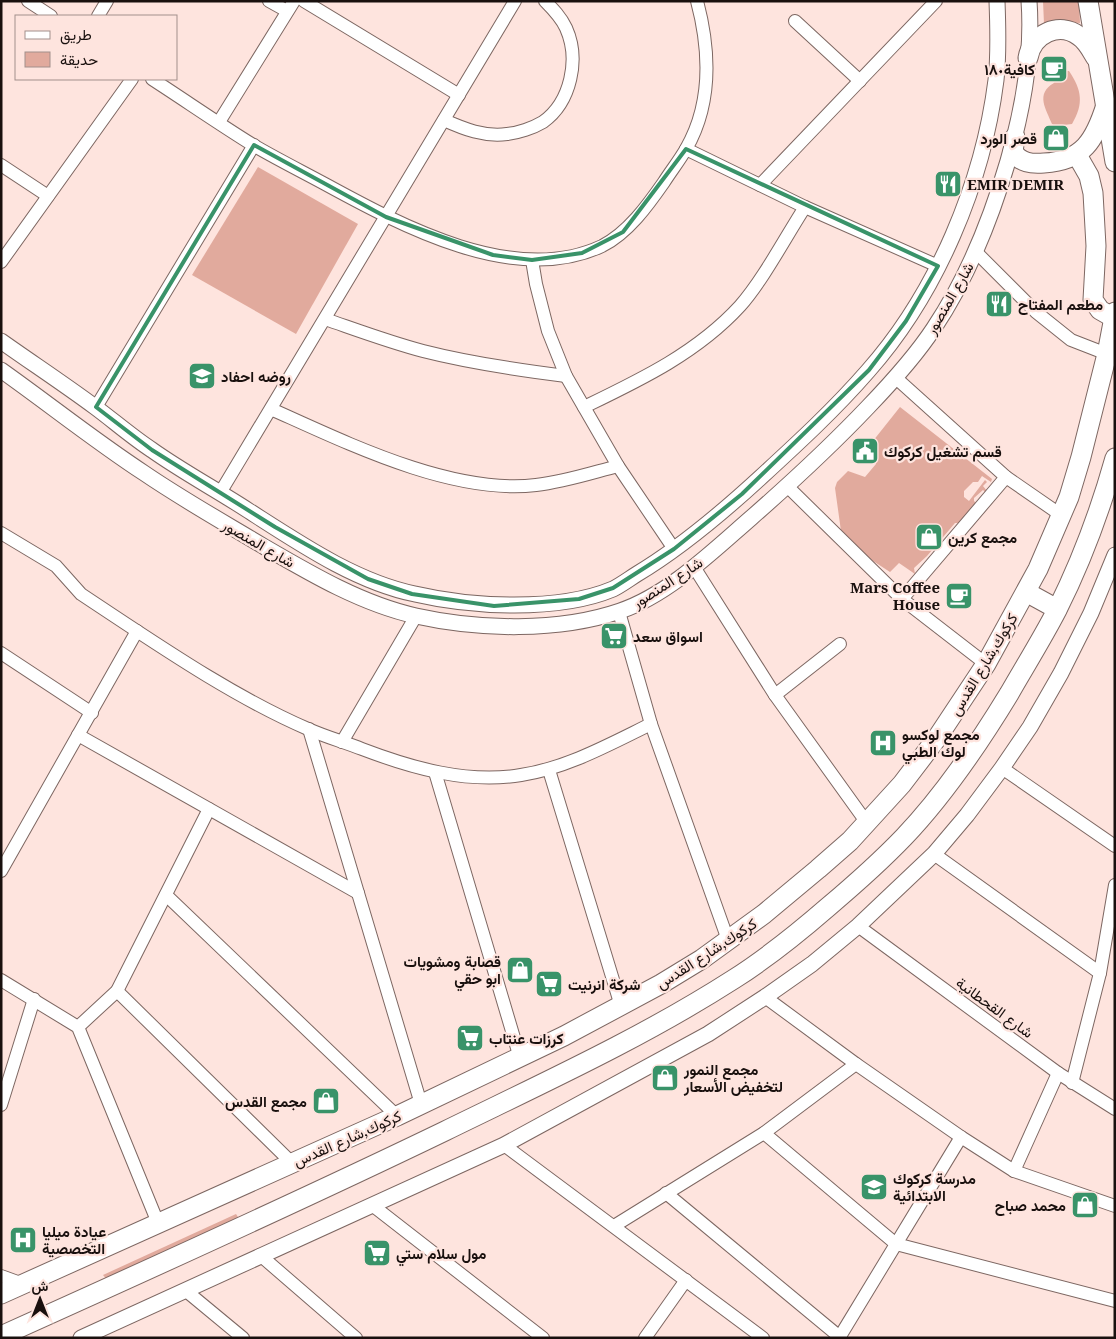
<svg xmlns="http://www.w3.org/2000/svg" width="1116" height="1339" viewBox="0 0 1116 1339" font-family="'Noto Serif',Vazirmatn,serif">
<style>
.green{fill:#e1aa9d}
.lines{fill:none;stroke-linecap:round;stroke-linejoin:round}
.minor-casing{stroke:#7d6762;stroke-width:14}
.tertiary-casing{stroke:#7d6762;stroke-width:17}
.primary-casing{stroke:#7d6762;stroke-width:21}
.minor{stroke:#fff;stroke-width:12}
.tertiary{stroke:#fff;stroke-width:15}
.primary{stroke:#fff;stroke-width:19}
.marked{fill:none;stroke:#399369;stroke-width:4;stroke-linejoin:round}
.labels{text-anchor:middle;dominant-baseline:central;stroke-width:4.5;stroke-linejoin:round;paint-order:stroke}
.poi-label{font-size:15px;font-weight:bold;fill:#19100e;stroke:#fee4de;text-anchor:start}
.street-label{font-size:15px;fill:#19100e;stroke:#fee4de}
</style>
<rect width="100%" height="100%" fill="#fee4de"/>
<g class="green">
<polygon points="1043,1 1079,1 1080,23 1061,22 1044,24"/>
<path d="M1062,71h7c13,19 15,33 3,53l-17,2 -3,-2c-6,-15 -17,-30 2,-41l3,-10z"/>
<polygon points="258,167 358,224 296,334 192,275"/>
<polygon points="900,407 992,479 991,482 982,476 978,482 973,482 964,491 964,497 969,501 985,480 987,482 983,486 987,491 986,493 983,490 974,498 974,501 977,504 960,523 955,523 927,556 914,568 915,574 899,563 890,572 867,557 841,531 835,488 837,482 848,471 865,477 876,464 875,460 865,451"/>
<polygon points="236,1214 240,1220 108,1281 103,1275"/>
</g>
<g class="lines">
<g class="minor-casing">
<g id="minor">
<polyline points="28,1 51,16"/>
<polyline points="269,1 287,11"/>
<polyline points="304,1 459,95"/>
<polyline points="98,16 107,1"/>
<polyline points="795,21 860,81"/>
<path d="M152,79c34,22 67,45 101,66 24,14 48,26 72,39 77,42 190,103 277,62 26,-13 46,-41 62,-64 7,-11 15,-21 22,-33 26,-45 24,-99 11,-148"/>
<path d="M444,120c20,9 40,17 63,14 11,-1 26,-6 36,-12 28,-20 37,-63 23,-94 -5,-11 -13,-19 -21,-27"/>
<polyline points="219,122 294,1"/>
<polyline points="686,149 805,207 938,266"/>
<polyline points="1,165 48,196"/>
<polyline points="760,185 936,1"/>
<polyline points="975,251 1036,312 1071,340 1107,354"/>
<polyline points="532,260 536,284 548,331 566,376 618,466 674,549"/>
<polyline points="1,262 132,79"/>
<path d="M325,319c32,11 64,23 98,32 47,12 95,19 143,25"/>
<polyline points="896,378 1006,477 1061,515"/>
<polyline points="96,407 254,145"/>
<path d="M584,407c56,-27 113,-54 156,-101 23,-26 45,-68 65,-99"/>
<path d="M271,409c76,34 181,86 265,76 28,-3 55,-12 82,-19"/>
<polyline points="787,486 902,599 986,664"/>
<polyline points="220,493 515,1"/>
<path d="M1,533l55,33 25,28 12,8c68,45 141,95 215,127 18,8 36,13 54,20 50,19 105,35 159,26 46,-7 89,-31 130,-51"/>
<polyline points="694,567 775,695 867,823"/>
<polyline points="902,599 1006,477"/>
<polyline points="619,612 651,724 728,940"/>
<polyline points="1,653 92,713"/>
<polyline points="775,695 840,644"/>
<polyline points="309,729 421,1104"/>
<polyline points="78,735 358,893"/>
<polyline points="342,742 416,616"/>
<polyline points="1002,768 1115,846"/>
<polyline points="549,770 621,1006"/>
<polyline points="435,772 520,1058"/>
<polyline points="934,854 1100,973"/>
<polyline points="1,871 137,631"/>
<polyline points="166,895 397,1116"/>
<polyline points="858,926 1058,1073 1115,1109"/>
<polyline points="1,980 78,1027 158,1223"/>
<polyline points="117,991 292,1163"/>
<polyline points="765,997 856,1064 961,1137 1014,1171 1115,1206"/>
<polyline points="78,1027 117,991 209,809"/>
<polyline points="1072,1083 1100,973 1115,885"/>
<polyline points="1,1105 34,999"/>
<polyline points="764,1133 896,1244 1115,1301"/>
<polyline points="504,1145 763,1338"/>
<polyline points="1014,1171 1058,1073"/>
<polyline points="666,1193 841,1338"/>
<polyline points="372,1205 543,1338"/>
<polyline points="614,1226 764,1133 856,1064"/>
<polyline points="260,1255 356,1338"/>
<polyline points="1,1276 23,1284"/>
<polyline points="185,1290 243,1338"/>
<polyline points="645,1338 686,1280"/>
<polyline points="839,1338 961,1137"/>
</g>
</g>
<g class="tertiary-casing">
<g id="tertiary">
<path d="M1,341c31,22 63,43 94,66 19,14 37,30 57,43 31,22 65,40 97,61 50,32 107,71 166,83 56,13 143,18 198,-5 8,-4 16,-10 24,-15 45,-27 86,-62 124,-97 37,-34 74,-68 107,-106 69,-78 115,-188 128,-291 3,-26 2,-53 1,-79"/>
<path d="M1,370c48,34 94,71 143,103 38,26 79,49 119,73 48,28 99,58 153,70 63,14 143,16 204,-5 48,-16 93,-60 131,-93 41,-36 79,-71 117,-111 24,-25 47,-50 66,-79 34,-51 57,-109 74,-167 15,-52 25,-106 21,-160"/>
<polyline points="81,1338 504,1145 708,1034 765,997 812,964 858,926 934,854 967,815 1002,768 1030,727 1061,673 1091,613 1115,555"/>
</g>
</g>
<g class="primary-casing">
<g id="primary">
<polyline points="1088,1 1115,162"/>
<path d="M1028,58c4,-24 31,-37 51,-22 8,5 12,14 17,22"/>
<path d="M1015,137l-2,15c8,11 18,12 31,11 39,-2 51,-23 62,-58"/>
<polyline points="1077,155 1089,176 1093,193 1096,246 1093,300 1100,310 1114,318"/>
<polyline points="1026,592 1057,609"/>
<polyline points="1,1294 397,1116 564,1036 661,984 702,959 764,914 818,869 850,841 902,784 937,738 986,664 1038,569 1069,497 1081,457 1107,354 1115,312"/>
<path d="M1,1336c149,-67 297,-134 444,-205 98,-48 197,-93 289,-152 33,-21 64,-46 94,-72 26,-22 52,-45 76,-70 41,-43 74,-92 105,-143 16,-28 33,-55 48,-84 23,-46 44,-102 58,-152"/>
</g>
</g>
<use href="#minor" class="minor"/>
<use href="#tertiary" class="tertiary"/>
<use href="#primary" class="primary"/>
</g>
<path class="marked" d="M254,145l132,72 107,38 39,5 50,-7 41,-21 63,-83 252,117 -32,55 -37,49 -127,124 -68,55 -61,39 -34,11 -85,7 -82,-12 -44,-15 -93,-52 -123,-77 -56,-43z"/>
<defs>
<g id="cafe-square" transform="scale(1.4375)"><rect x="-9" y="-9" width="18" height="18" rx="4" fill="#399369" stroke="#fee4de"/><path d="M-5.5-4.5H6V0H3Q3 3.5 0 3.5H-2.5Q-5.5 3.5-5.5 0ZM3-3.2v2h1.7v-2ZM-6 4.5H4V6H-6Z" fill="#fff"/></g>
<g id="shop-square" transform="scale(1.4375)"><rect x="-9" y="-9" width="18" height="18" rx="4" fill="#399369" stroke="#fee4de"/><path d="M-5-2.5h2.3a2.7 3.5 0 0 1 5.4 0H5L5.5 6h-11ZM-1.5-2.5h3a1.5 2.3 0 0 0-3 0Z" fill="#fff"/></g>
<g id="restaurant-square" transform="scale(1.4375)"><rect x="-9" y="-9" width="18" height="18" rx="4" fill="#399369" stroke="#fee4de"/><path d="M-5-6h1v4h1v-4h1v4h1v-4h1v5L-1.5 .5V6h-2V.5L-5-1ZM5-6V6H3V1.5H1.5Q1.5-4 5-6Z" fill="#fff"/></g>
<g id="school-square" transform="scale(1.4375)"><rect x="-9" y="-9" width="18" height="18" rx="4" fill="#399369" stroke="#fee4de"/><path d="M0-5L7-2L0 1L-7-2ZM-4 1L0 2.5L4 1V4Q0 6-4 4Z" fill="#fff"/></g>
<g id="civic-square" transform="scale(1.4375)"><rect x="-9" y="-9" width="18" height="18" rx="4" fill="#399369" stroke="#fee4de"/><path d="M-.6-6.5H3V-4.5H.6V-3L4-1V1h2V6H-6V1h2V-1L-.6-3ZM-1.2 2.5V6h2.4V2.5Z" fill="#fff"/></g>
<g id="supermarket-square" transform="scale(1.4375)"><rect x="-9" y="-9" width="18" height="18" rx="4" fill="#399369" stroke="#fee4de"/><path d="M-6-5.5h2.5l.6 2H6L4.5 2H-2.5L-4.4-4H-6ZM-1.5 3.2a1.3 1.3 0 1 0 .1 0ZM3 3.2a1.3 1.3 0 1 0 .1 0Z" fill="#fff"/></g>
<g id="hospital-square" transform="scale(1.4375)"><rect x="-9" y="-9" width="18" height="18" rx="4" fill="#399369" stroke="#fee4de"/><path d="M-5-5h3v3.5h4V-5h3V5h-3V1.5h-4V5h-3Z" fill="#fff"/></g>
</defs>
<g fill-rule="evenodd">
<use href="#cafe-square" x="1054" y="69"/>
<use href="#shop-square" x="1056" y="138"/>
<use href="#restaurant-square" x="948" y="184"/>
<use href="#restaurant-square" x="999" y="304"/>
<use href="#school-square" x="202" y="376"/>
<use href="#civic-square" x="865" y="451"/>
<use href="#shop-square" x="929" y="537"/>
<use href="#cafe-square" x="959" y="596"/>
<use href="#supermarket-square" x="614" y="636"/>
<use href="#hospital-square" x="883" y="743"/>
<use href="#shop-square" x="520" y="970"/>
<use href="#supermarket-square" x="549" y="984"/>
<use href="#supermarket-square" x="470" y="1038"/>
<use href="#shop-square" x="665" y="1078"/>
<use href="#shop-square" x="326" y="1101"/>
<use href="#school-square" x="874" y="1187"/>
<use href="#shop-square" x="1085" y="1205"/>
<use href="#hospital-square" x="23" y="1240"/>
<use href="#supermarket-square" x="377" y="1253"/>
</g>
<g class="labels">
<g class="poi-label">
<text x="1035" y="69" text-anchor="end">كافية١٨٠</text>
<text x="1037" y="138" text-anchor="end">قصر الورد</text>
<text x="967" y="184">EMIR DEMIR</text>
<text x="1018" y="304">مطعم المفتاح</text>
<text x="221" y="376">روضه احفاد</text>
<text x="884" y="451">قسم تشغيل كركوك</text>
<text x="948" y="537">مجمع كرين</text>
<text x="940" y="587" text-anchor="end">Mars Coffee<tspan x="940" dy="17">House</tspan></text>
<text x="633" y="636">اسواق سعد</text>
<text x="902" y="734">مجمع لوكسو<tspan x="902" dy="17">لوك الطبي</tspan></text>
<text x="501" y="961" text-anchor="end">قصابة ومشويات<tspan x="501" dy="17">ابو حقي</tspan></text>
<text x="568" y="984">شركة انرنيت</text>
<text x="489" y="1038">كرزات عنتاب</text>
<text x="684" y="1069">مجمع النمور<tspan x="684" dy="17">لتخفيض الأسعار</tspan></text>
<text x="307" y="1101" text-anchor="end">مجمع القدس</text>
<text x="893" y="1178">مدرسة كركوك<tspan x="893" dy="17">الابتدائية</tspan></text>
<text x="1066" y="1205" text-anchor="end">محمد صباح</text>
<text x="42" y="1231">عيادة ميليا<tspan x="42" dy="17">التخصصية</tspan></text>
<text x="396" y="1253">مول سلام ستي</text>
</g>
<g class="street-label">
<text transform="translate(949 298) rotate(-60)">شارع المنصور</text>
<text transform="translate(259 543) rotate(30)">شارع المنصور</text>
<text transform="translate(667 582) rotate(-33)">شارع المنصور</text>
<text transform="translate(983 664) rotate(-59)">كركوك,شارع القدس</text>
<text transform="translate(706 953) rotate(-33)">كركوك,شارع القدس</text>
<text transform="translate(995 1007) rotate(36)">شارع القحطانية</text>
<text transform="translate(347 1138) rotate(-24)">كركوك,شارع القدس</text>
</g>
</g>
<rect width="1116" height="1339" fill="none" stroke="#19100e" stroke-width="5"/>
<rect x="15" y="15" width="162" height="65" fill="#fee4de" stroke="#a28f8b"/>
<rect x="25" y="31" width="25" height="8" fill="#ffffff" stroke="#a28f8b"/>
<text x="60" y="40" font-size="15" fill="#19100e">طريق</text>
<rect x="25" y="52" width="25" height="15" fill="#e1aa9d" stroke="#a28f8b"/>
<text x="60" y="65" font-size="15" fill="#19100e">حديقة</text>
<g transform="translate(40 1299)" stroke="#fee4de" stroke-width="4" paint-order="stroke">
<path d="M0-4L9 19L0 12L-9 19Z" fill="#19100e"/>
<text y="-8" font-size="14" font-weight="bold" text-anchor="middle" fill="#19100e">ش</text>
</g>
</svg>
